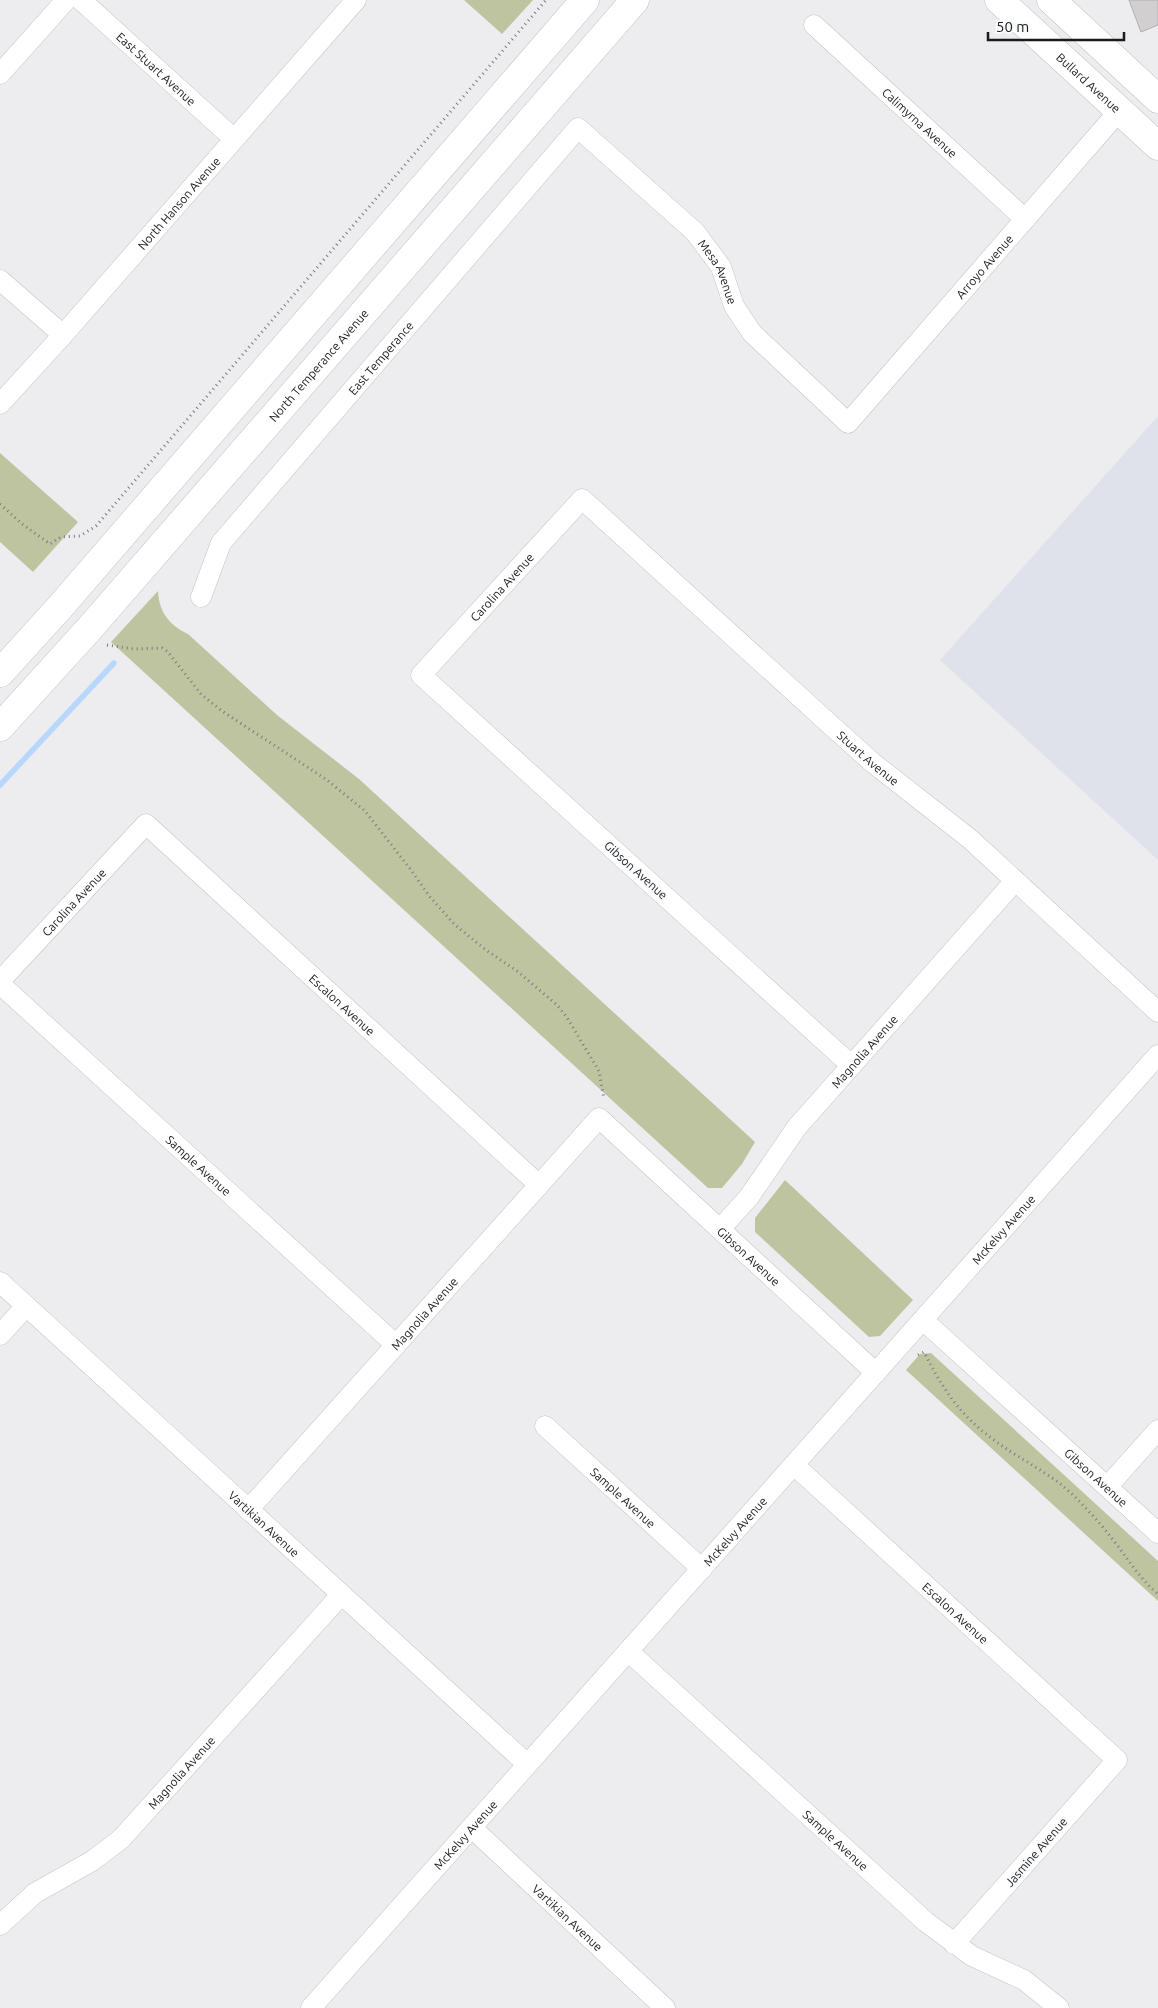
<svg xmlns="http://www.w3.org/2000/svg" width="1158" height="2008" viewBox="0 0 1158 2008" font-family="Ubuntu,sans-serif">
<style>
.built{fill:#dfe1eb}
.green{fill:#bfc4a0}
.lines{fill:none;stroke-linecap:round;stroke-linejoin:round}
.stream{stroke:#b7d7fc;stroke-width:5.5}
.building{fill:#d2cfd0;stroke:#b1aeaf}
.minor-casing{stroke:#c3c3c5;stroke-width:21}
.secondary-casing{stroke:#c3c3c5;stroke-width:29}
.primary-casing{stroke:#c3c3c5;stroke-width:29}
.path{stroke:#7b7b7d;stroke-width:3;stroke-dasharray:1 4;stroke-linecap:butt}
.minor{stroke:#fff;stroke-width:20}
.secondary{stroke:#fff;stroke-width:28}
.primary{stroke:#fff;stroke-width:28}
.labels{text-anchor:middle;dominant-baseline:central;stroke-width:4;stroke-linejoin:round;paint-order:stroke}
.street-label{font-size:12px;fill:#1a1a1b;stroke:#fafbfd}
</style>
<rect width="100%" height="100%" fill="#ededf0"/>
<polygon class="built" points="1158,416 1158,860 940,660"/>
<g class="green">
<polygon points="464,0 533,0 502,34"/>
<polygon points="0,453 78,522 33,572 0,542"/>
<path d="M158,591c1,21 11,34 30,43l89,81 82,64 396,363 -13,22 -20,24h-14l-597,-546z"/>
<polygon points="785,1180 913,1300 880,1336 869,1337 755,1232 755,1218"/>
<polygon points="931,1353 1158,1561 1158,1601 906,1370 920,1354"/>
</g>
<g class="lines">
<polyline class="stream" points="0,785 114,663"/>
</g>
<polygon class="building" points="1129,0 1158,0 1158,25 1141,32"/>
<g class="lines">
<g class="minor-casing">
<g id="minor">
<path id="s1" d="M81,0l152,138"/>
<path id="s2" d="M814,25l211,194"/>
<polyline points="0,74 66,0"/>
<polyline points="0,280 63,335"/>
<path id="s3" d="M0,404l63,-69 293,-335"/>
<path id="s4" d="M201,597l20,-54 357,-415 117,104 26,35 13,39 18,27 96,90 271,-312"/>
<path id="s5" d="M0,981l146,-157 393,361"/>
<path id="s6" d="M0,984l396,361"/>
<path id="s7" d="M851,1065l-430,-390 161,-176 252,229 39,35 97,76 188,173"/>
<path id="s8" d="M721,1228l28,-31 48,-70 218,-246"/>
<path id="s9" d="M0,1282l527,482"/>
<path id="s10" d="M923,1320l235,213"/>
<polyline points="0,1335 26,1306"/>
<path id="s11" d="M545,1426l157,143"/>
<path id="s12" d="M794,1465l323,295 -163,184"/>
<polyline points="1108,1486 1158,1430"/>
<path id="s13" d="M248,1510l351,-392 277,255"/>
<path id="s14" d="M628,1651l298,271 46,34 52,24 35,28"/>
<path id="s15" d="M472,1828l193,180"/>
<path id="s16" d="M0,1925l35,-32 57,-32 29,-22 220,-244"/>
<path id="s17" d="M311,2008l847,-953"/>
</g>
</g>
<g class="secondary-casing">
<g id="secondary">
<path id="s18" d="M999,0l159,146"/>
<polyline points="1051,0 1158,99"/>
</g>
</g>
<g class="primary-casing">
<g id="primary">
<polyline points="0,673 60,607 585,0"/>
<path id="s19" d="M0,727l90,-99 545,-628"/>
</g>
</g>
<g class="path">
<polyline points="0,504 22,524 50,544 61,537 80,536 96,526 546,0"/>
<polyline points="107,645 134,649 162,648 167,651 201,694 222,711 327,780 365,811 411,870 430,897 455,925 486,950 517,971 556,1004 566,1016 599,1071 604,1099"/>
<path d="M918,1355l6,-3c25,49 44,73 92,103 19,12 39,23 56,39 16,16 31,32 45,51 13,17 24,35 41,49"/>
</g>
<use href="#minor" class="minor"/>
<use href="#secondary" class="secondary"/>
<use href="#primary" class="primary"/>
</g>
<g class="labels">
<g class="street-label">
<text stroke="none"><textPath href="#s1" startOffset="102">East Stuart Avenue</textPath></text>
<text stroke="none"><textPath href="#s18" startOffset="122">Bullard Avenue</textPath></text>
<text stroke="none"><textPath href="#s2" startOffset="144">Calimyrna Avenue</textPath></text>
<text stroke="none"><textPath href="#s3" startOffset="269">North Hanson Avenue</textPath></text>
<text stroke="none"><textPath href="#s4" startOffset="1218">Arroyo Avenue</textPath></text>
<text stroke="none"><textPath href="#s4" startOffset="808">Mesa Avenue</textPath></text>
<text stroke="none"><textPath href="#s4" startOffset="302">East Temperance</textPath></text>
<text stroke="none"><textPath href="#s19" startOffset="482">North Temperance Avenue</textPath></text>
<text stroke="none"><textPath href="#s7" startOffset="700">Carolina Avenue</textPath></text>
<text stroke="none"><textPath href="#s7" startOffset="1205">Stuart Avenue</textPath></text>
<text transform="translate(636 870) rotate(42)">Gibson Avenue</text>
<text stroke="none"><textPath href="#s5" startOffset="108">Carolina Avenue</textPath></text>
<text stroke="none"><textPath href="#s5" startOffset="481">Escalon Avenue</textPath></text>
<text stroke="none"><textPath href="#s8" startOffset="228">Magnolia Avenue</textPath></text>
<text stroke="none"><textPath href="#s6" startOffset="269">Sample Avenue</textPath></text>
<text stroke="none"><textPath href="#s17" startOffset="1042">McKelvy Avenue</textPath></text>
<text stroke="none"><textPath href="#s13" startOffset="730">Gibson Avenue</textPath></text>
<text stroke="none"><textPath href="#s13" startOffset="264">Magnolia Avenue</textPath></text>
<text stroke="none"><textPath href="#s10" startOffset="234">Gibson Avenue</textPath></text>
<text stroke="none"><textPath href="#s11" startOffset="106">Sample Avenue</textPath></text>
<text stroke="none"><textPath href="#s9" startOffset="358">Vartikian Avenue</textPath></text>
<text stroke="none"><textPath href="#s17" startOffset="638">McKelvy Avenue</textPath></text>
<text stroke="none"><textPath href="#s12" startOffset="219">Escalon Avenue</textPath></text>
<text stroke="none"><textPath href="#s16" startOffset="239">Magnolia Avenue</textPath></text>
<text stroke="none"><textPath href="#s17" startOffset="232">McKelvy Avenue</textPath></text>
<text stroke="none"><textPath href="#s14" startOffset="281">Sample Avenue</textPath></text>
<text transform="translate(1036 1852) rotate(-49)">Jasmine Avenue</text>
<text stroke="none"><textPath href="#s15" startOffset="131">Vartikian Avenue</textPath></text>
</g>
</g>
<path d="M988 32v8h136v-8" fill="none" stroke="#1a1a1b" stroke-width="2.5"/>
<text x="996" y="32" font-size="15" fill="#1a1a1b" stroke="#fafbfd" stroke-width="4" paint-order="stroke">50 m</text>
</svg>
